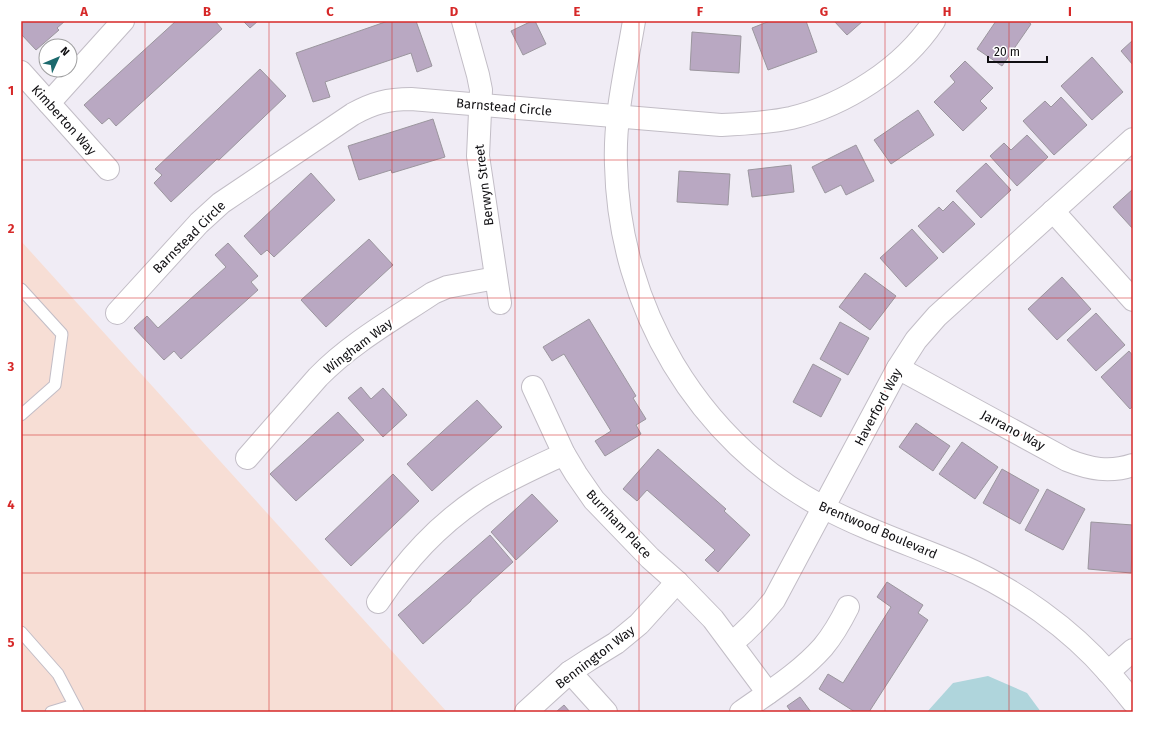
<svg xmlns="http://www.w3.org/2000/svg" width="1154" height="733" viewBox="0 0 1154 733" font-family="'Fira Sans',sans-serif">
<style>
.commercial{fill:#f7ded5}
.water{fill:#afd5dc}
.building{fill:#b9a8c2;stroke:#9b969e}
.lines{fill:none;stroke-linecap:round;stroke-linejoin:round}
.lane-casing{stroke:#c2bdc6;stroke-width:13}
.street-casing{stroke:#c2bdc6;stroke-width:24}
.lane{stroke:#fff;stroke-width:11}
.street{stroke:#fff;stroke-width:22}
.grid{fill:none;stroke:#d62828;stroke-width:1;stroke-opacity:0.55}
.labels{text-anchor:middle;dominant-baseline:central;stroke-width:4;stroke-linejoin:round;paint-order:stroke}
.street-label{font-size:13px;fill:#100f12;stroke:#fff}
.neatline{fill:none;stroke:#d62828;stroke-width:1.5}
.grid-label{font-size:13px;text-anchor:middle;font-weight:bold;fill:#d62828}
</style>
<rect width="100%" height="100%" fill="#f0ecf5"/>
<polygon class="commercial" points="21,241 447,712 21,712"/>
<polygon class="water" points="988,676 1027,693 1041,712 927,712 953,683"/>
<g class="building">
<polygon points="21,21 65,21 57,28 59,30 36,50 21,34"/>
<polygon points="176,21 215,21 222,29 116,126 109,118 102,124 84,105"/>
<polygon points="243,21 258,21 250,28"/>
<polygon points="388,21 416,21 432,66 417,72 411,53 325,82 330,97 313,102 296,53"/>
<polygon points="532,21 535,21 546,44 523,55 511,31"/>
<polygon points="770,21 806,21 817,52 768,70 752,28"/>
<polygon points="834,21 863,21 847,35"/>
<polygon points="996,21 1027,21 1031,24 1002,66 977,49"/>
<polygon points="692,32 741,36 739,73 690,70"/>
<polygon points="1133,40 1133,65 1121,51"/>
<polygon points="1092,57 1123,92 1092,120 1061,86"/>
<polygon points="965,61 993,88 980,101 987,108 963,131 934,102 955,82 950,76"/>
<polygon points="260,69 286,96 219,160 217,159 171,202 154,183 162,175 155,169"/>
<polygon points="1061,97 1087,125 1054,155 1023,121 1045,101 1051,107"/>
<polygon points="918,110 934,135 891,164 874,140"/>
<polygon points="433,119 445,157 392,173 391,170 359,180 348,146"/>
<polygon points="1027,135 1048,157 1017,186 990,156 1004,143 1011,150"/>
<polygon points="856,145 874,181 846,195 841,185 825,193 812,167"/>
<polygon points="986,163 1011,190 981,218 956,191"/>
<polygon points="791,165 794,192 752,197 748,170"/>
<polygon points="679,171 730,174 728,205 677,202"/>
<polygon points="311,173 335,200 274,257 267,250 261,255 244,236"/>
<polygon points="1133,189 1133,229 1113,207"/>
<polygon points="953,201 975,224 943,253 918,226 939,207 943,211"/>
<polygon points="912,229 938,258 906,287 880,258"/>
<polygon points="369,239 393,265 326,327 301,300"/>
<polygon points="228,243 258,276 251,282 258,290 181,359 174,351 164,360 134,328 147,316 158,328 226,267 215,255"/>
<polygon points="865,273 896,296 870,330 839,307"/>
<polygon points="1062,277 1091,309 1057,340 1028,309"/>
<polygon points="1096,313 1125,345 1096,371 1067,340"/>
<polygon points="589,319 636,396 633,398 646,419 636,425 641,434 605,456 595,441 611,431 564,354 552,361 543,347"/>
<polygon points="840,322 869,338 848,375 820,359"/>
<polygon points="1129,351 1133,356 1133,406 1130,409 1101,377"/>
<polygon points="813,364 841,379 821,417 793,402"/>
<polygon points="361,387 371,399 383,388 407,415 383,437 348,398"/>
<polygon points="477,400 502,427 432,491 407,464"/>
<polygon points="338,412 364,440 296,501 270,474"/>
<polygon points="916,423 950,446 933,471 899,447"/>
<polygon points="962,442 998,467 975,499 939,474"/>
<polygon points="658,449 726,509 724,511 750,535 718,572 705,560 715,550 647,490 637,501 623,489"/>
<polygon points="1002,469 1039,490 1020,524 983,503"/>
<polygon points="393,474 419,501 351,566 325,539"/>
<polygon points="1047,489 1085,509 1063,550 1025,530"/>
<polygon points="532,494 558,521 516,560 491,532"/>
<polygon points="1091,522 1133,525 1131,573 1088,569"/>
<polygon points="490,535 513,562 471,600 471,601 423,644 398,615"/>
<polygon points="887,582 923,605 918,613 928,620 869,712 855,712 819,689 828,674 843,683 891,607 877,597"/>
<polygon points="800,697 811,712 791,712 787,706"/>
<polygon points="564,705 570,712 556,712"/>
</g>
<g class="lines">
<g class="lane-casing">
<g id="lane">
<polyline points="21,289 62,334 55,385 21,415"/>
<polyline points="21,632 58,674 78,712"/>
<polyline points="51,712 74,705"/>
</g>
</g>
<g class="street-casing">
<g id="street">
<polyline points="463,21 478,75 481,90 478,156 500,303"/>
<path d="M634,21c-8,48 -20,96 -18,144 3,142 81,275 207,342 44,24 93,39 139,59 54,24 108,62 147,107 8,9 16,19 24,29"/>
<polyline points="21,72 108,169"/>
<polyline points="49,103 123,21"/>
<polyline points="1053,211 1133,300"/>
<path d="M117,313l82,-90 22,-20 132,-89c20,-11 35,-15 58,-15l310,26c23,-1 47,-2 70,-7 54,-13 112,-50 143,-97"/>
<path d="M898,368l169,92c23,9 42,13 66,5"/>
<polyline points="533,387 564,454 576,474 594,500 650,558 677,582 713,619 768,693"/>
<path d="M247,458l71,-81c33,-34 76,-58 115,-84l14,-6 49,-9"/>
<path d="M378,602c29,-43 59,-76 102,-105 26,-17 56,-30 84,-43"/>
<path d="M732,643c16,-13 29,-27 42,-43l124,-232 18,-28 21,-24 196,-177"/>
<polyline points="570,672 606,712"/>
<polyline points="1108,672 1133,650"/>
<polyline points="526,712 570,672 590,659 616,643 639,624 677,582"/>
<path d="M741,712c28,-20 59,-39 82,-65 10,-12 18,-26 25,-40"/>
</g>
</g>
<use href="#lane" class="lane"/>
<use href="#street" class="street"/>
</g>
<path class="grid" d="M145,21v691M269,21v691M392,21v691M515,21v691M639,21v691M762,21v691M885,21v691M1009,21v691M21,160h1112M21,298h1112M21,435h1112M21,573h1112"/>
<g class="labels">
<g class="street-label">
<text transform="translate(504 107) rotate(5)">Barnstead Circle</text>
<text transform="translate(64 120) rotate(48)">Kimberton Way</text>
<text transform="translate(484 185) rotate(-97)">Berwyn Street</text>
<text transform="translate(189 237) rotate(-45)">Barnstead Circle</text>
<text transform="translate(358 346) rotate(-37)">Wingham Way</text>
<text transform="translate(878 407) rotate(-62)">Haverford Way</text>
<text transform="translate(1013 430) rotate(28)">Jarrano Way</text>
<text transform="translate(619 524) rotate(47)">Burnham Place</text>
<text transform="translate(878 530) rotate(23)">Brentwood Boulevard</text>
<text transform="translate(595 657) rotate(-37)">Bennington Way</text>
</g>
</g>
<rect width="1154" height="733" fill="none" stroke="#ffffff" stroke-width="44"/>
<g transform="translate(58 58) rotate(46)"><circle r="19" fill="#ffffff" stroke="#9f9fa0"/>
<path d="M0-3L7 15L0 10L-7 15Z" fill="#1b696d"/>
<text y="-6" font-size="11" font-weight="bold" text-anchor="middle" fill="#100f12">N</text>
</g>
<path d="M988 56v6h59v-6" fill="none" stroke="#100f12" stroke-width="2"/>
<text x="994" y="56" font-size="12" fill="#100f12" stroke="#ffffff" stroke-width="3" paint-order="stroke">20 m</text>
<rect x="22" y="22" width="1110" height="689" class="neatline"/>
<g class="grid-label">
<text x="84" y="16">A</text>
<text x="207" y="16">B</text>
<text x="330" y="16">C</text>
<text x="454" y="16">D</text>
<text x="577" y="16">E</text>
<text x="700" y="16">F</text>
<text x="824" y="16">G</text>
<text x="947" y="16">H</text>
<text x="1070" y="16">I</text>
<text x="11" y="95">1</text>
<text x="11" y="233">2</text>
<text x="11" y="371">3</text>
<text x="11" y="509">4</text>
<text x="11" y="647">5</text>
</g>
</svg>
